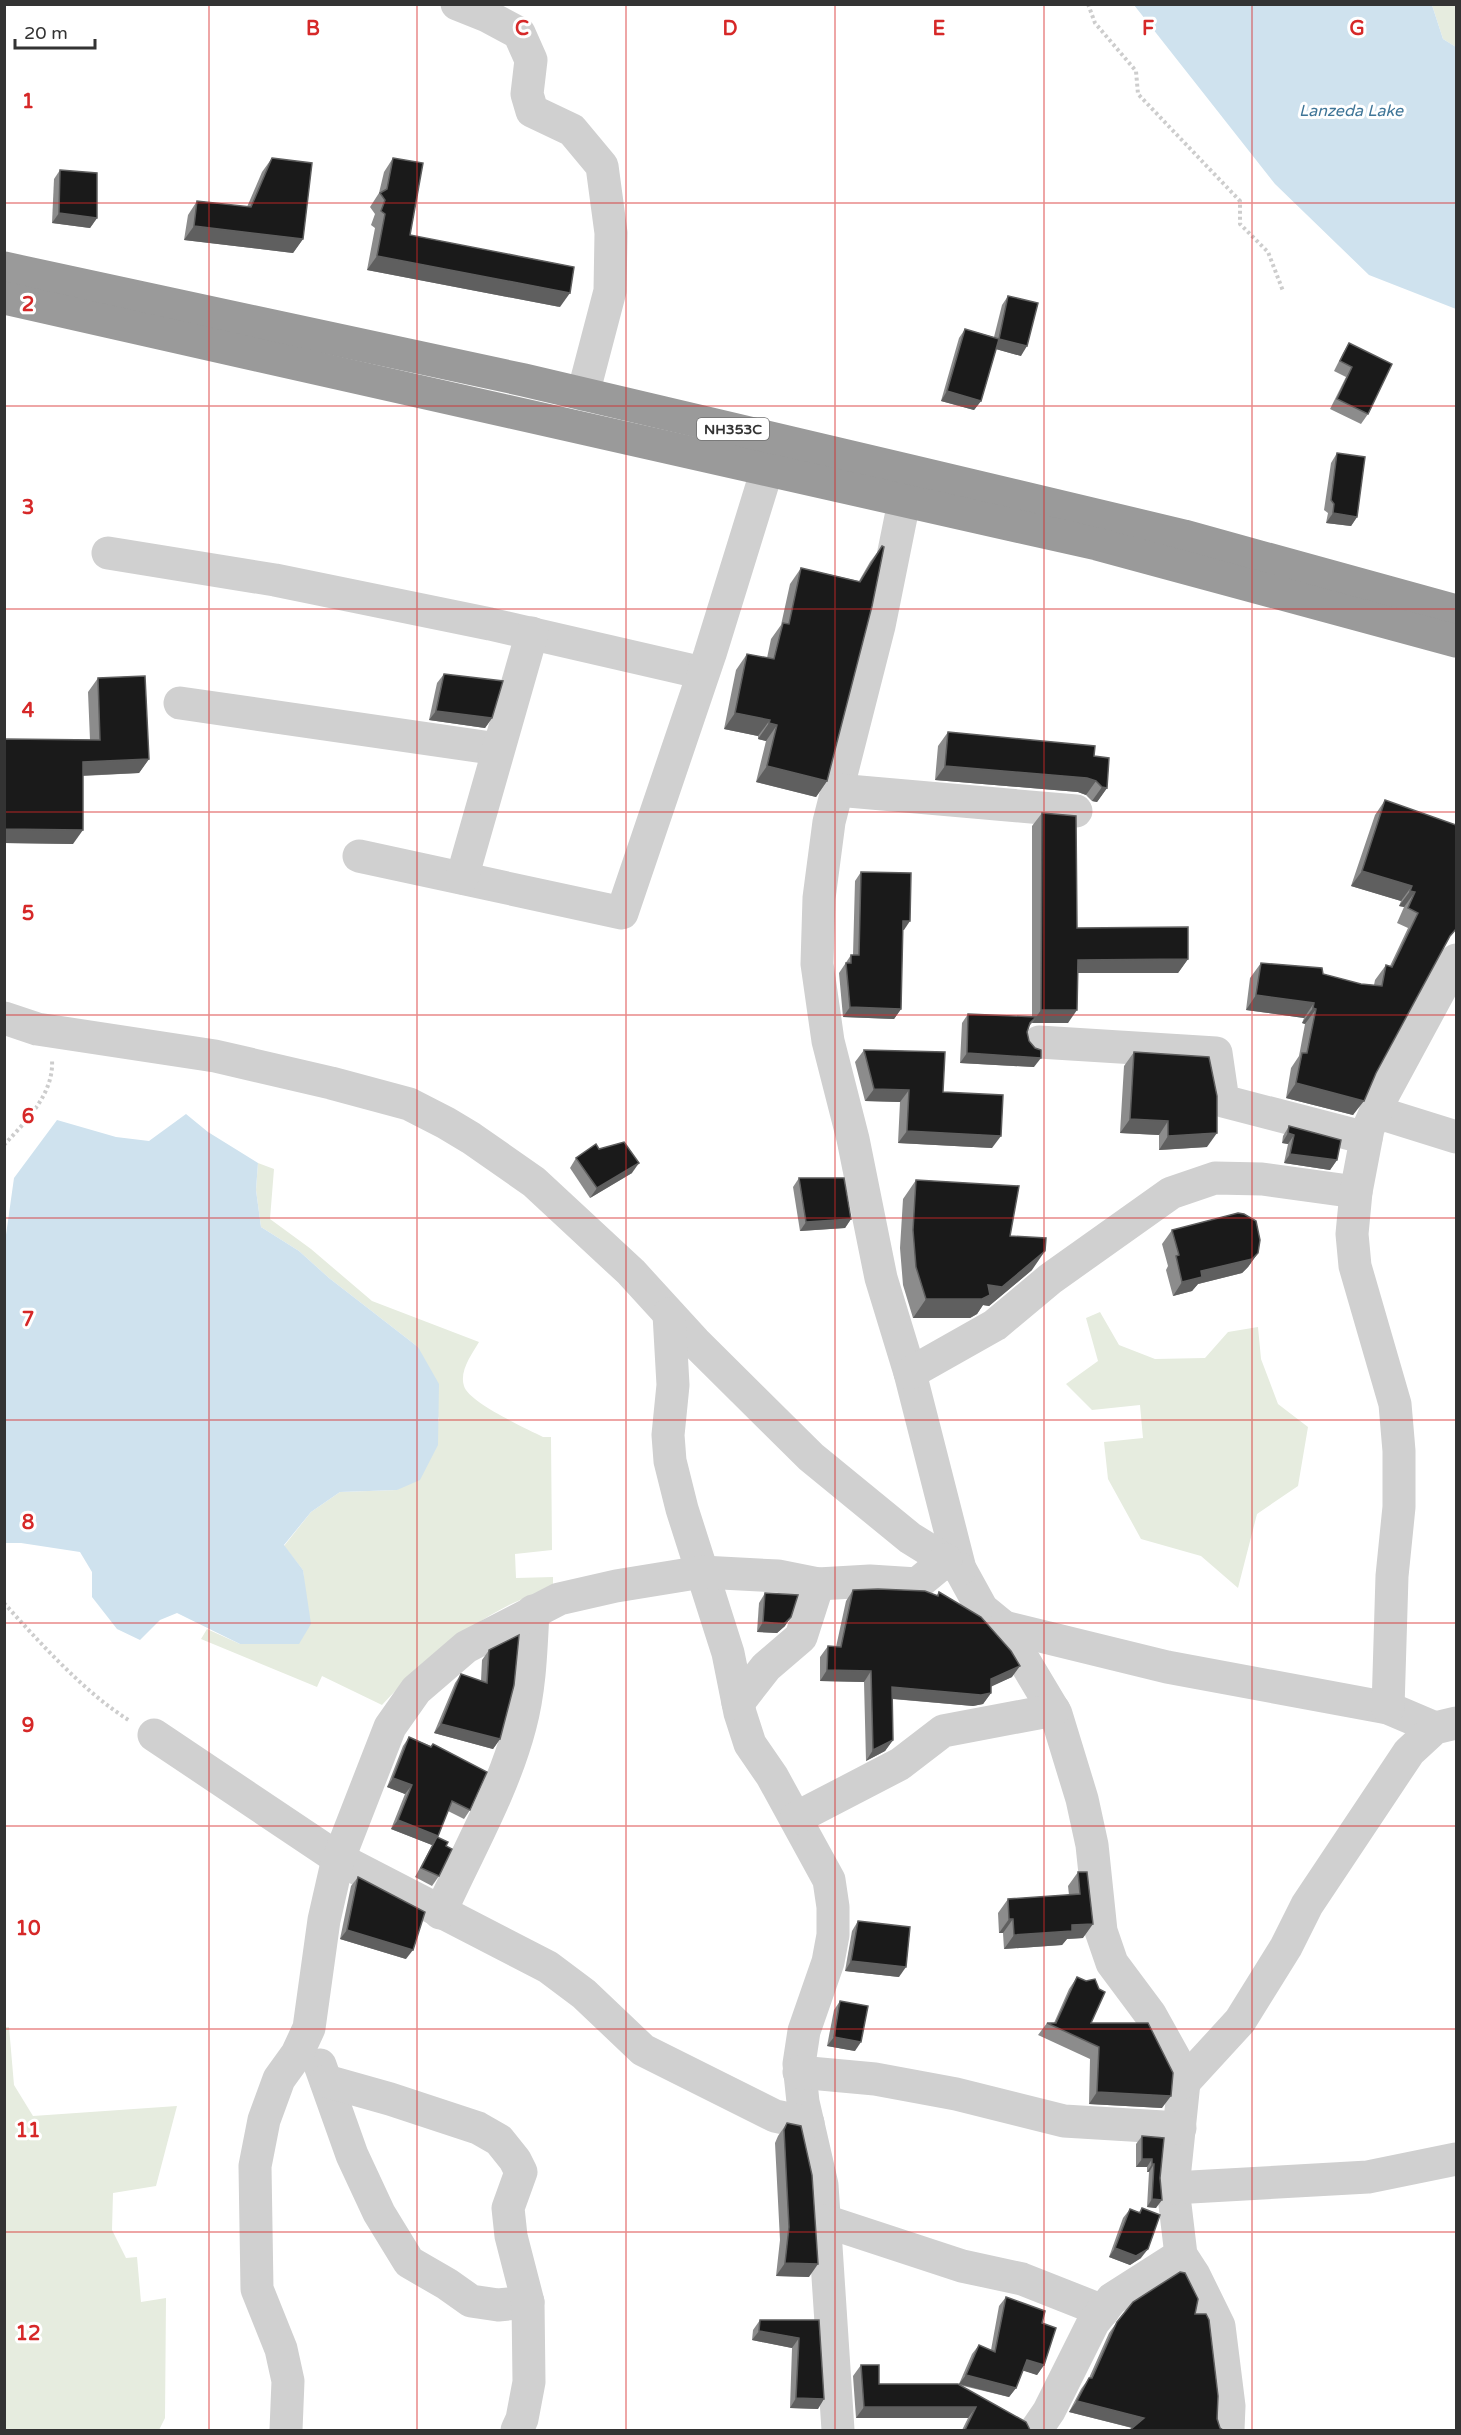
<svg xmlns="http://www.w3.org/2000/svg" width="1461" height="2435" viewBox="0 0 1461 2435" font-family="'Varela Round',sans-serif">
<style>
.green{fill:#e6ecdf}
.water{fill:#cfe2ee}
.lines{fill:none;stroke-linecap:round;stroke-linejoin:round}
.path{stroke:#cdcdcd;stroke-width:4;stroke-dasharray:3 3;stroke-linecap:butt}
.minor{stroke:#d0d0d0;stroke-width:33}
.highway{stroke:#9a9a9a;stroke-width:33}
.wall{fill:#8c8c8c}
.shaded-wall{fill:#5f5f5f}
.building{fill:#1a1a1a;stroke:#5f5f5f;stroke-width:1.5}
.grid{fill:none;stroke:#d62828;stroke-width:1.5;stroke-opacity:0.55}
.labels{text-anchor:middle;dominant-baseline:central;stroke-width:6;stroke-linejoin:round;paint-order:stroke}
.shield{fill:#fff;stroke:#707070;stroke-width:1.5}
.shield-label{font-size:14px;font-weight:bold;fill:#333}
.water-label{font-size:16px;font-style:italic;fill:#3f7597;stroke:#fff}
.grid-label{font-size:20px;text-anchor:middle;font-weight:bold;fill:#d62828;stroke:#fff;stroke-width:6;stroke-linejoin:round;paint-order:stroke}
</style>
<rect width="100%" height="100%" fill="#fff"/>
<g class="green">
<polygon points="1432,5 1456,5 1456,47 1443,39"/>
<path d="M258,1163l16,6 -4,50 41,30 61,52 107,41c-7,12 -20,29 -15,44 5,17 62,42 79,51h8l1,113 -37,4 1,24 37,-1v12c-14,5 -30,9 -44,16 -47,24 -91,61 -127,100l-60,-29 -5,11 -116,-48 6,-10 33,15 65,-52 -2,-22 -19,-24 27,-34 29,-20 57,-2 42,-70 -21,-73 -89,-69 -30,-27 -38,-24 -5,-37z"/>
<polygon points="1100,1312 1119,1345 1155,1359 1205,1358 1228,1332 1258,1327 1261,1359 1278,1404 1308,1427 1298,1486 1257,1514 1238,1588 1201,1556 1141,1539 1108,1479 1104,1442 1143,1438 1140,1405 1092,1410 1066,1384 1098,1361 1086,1318"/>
<polygon points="5,2027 9,2027 14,2085 33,2116 177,2106 156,2186 113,2193 112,2230 126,2258 137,2257 141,2302 166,2298 165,2418 159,2430 5,2430"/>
</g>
<g class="water">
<polygon points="1134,5 1432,5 1443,39 1456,47 1456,309 1369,275 1275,184"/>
<polygon points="186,1114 208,1132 258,1163 256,1190 261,1227 299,1251 329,1278 418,1347 439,1384 438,1445 420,1480 397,1490 340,1492 311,1512 284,1545 303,1570 311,1624 299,1644 240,1644 177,1613 160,1620 140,1640 117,1629 92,1597 92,1572 80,1552 21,1543 5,1543 5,1242 14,1178 57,1120 116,1137 149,1141"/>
</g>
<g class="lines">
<g class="path">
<polyline points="1088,4 1095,23 1136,71 1138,94 1240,201 1240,224 1268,252 1283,291"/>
<path d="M4,1145c22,-24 50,-51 48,-85"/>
<path d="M4,1603c36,40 81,90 126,118"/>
</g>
<g class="minor">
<polyline points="457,4 487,16 519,33 531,60 527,94 532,111 572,130 602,166 611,233 610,291 583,394"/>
<polyline points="910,472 879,626 829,822 819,898 817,964 828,1041 853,1139 881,1278 910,1373 960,1569 982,1609 1004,1627 1056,1714 1082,1799 1092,1845 1101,1931 1112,1963 1150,2014 1175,2059 1184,2082 1173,2188 1181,2255 1194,2275 1219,2326 1229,2406 1228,2430"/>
<polyline points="108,553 275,580 490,624 703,673"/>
<polyline points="180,703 498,749"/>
<polyline points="837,790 1076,811"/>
<polyline points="359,856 622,913 710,654 775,444"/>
<polyline points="462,878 532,633"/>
<polyline points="4,1018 37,1029 215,1056 331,1083 409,1104 446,1123 471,1138 534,1182 631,1272 695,1342 811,1457 910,1538 960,1569"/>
<polyline points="1039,1042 1216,1053 1223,1101 1366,1138"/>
<polyline points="1376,1112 1456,1137"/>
<polyline points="669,1314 673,1385 668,1435 670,1461 682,1509 728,1653 740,1713 750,1744 772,1776 829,1880 833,1907 833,1935 828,1962 804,2031 799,2064 803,2102 822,2185 838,2430"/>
<polyline points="910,1373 995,1325 1050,1279 1171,1193 1215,1178 1262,1179 1356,1192"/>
<polyline points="818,1584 870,1581 917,1584 946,1560"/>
<polyline points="1004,1627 1167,1667 1388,1708 1435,1728"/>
<polyline points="1388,1708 1392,1576 1399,1507 1399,1451 1395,1404 1355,1266 1352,1234 1356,1192 1368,1129 1382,1097 1456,960"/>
<polyline points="154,1735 339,1859 548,1967 584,1994 643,2050 775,2116 808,2123"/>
<polyline points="796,1818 900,1764 943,1731 1054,1710"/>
<path d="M440,1913c28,-62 63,-122 80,-187 10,-37 11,-76 13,-115"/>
<polyline points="320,2065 352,2155 379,2213 409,2262 447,2284 471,2301 498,2305 528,2302"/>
<polyline points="799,2072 875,2079 956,2094 1064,2121 1180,2128"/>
<polyline points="326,2081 390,2099 478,2128 499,2140 515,2160 521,2172 508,2208 511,2236 528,2302 529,2382 522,2419 517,2430"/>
<polyline points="1184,2082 1240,2021 1286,1947 1307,1905 1409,1752 1435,1728 1456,1723"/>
<polyline points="1173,2188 1368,2177 1456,2159"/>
<polyline points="825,2221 962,2266 1022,2279 1103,2311"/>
<polyline points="286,2430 288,2381 281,2349 257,2289 255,2166 264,2120 279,2079 297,2054 309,2028 324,1920 337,1863 390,1727 416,1690 466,1647 559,1599 616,1586 702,1572 778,1576 818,1584 801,1637 766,1667 738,1703"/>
<polyline points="1036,2430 1049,2411 1093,2323 1112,2299 1181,2255"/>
</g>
<g class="highway">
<polyline points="4,268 524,380 911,471 1184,536 1456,611"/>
<polyline points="4,298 1097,544 1456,641"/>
</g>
</g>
<g class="wall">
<polygon points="272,158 303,239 293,253 184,240 188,215 197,201 247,207 262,172"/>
<polygon points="393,158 410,235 560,307 367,270 375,228 371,225 375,214 370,207 379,193 384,172"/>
<polygon points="60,170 97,218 90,228 52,223 54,179"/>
<polygon points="1008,296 1021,356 996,349 981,401 974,410 941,401 959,338 965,329 994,337 1002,305"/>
<polygon points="1349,343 1368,414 1361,424 1330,409 1346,377 1334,371 1343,353"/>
<polygon points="1337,453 1357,517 1351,526 1326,523 1328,513 1324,510 1331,463"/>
<polygon points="882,546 827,781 816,797 756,782 766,741 758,739 758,736 724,729 736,670 747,654 767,658 771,639 781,625 790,584 801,568 859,581 870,562"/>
<polygon points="444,674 492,718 485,728 429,720 437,683"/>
<polygon points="98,678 149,759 139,773 83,776 73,844 4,843 4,739 90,740 88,692"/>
<polygon points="948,732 1094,756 1107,788 1097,802 1092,801 1086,795 1078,792 935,780 938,746"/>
<polygon points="1385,800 1445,945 1353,1115 1286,1098 1291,1068 1299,1056 1305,1024 1302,1023 1304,1018 1246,1010 1250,978 1261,963 1323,974 1361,984 1374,985 1375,980 1386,965 1390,966 1408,928 1397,923 1404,907 1399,906 1401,901 1351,886 1375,815"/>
<polygon points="1042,813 1077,928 1188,959 1178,973 1078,973 1068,1023 1032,1023 1028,1027 1027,1032 1034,1067 960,1063 962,1023 968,1014 1032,1017 1032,826"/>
<polygon points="861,872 904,930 902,930 901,1009 894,1019 843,1017 839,973 851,955 853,955 855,881"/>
<polygon points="864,1050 992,1148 898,1143 900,1102 865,1101 855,1062"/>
<polygon points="1134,1052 1207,1147 1159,1150 1159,1135 1120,1133 1124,1066"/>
<polygon points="1289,1126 1337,1160 1330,1170 1284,1163 1288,1144 1282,1143 1283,1136"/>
<polygon points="599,1149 632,1173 590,1198 570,1168 576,1158"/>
<polygon points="799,1178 851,1219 845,1228 800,1231 793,1187"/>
<polygon points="916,1180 1010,1236 1032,1270 989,1306 983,1305 977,1314 970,1318 913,1318 903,1285 900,1248 903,1199"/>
<polygon points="1172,1230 1258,1253 1248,1267 1242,1273 1198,1284 1192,1291 1173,1296 1166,1270 1168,1266 1162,1244"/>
<polygon points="853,1590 937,1595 939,1592 1012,1677 991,1686 991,1693 983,1704 973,1706 892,1699 893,1740 885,1751 866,1761 864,1682 820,1681 820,1657 828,1646 836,1647 846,1601"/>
<polygon points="765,1593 785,1626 777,1633 757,1632 759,1603"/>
<polygon points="489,1650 500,1739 493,1749 434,1733 455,1683 461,1674 481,1681 482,1660"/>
<polygon points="409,1737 431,1746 433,1744 470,1810 464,1819 448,1811 438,1836 432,1845 391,1829 405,1794 387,1787 403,1746"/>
<polygon points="437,1837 439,1876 432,1886 415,1877 431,1847"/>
<polygon points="1078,1872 1083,1938 1067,1939 1062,1945 1004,1949 1003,1933 999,1933 998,1913 1008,1899 1069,1895 1068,1886"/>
<polygon points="358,1877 406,1959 340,1939 351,1886"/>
<polygon points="858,1921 899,1977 845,1971 852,1931"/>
<polygon points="1077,1977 1091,2023 1162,2108 1089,2104 1090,2059 1038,2035 1047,2023 1054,2023 1069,1989"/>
<polygon points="840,2001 855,2051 827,2046 834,2010"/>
<polygon points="787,2123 809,2277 776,2276 780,2240 775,2143 778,2136"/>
<polygon points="1142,2136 1164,2138 1156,2208 1147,2207 1149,2172 1147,2172 1147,2167 1136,2167 1136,2144"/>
<polygon points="1142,2208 1141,2258 1130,2265 1109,2257 1123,2218 1130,2209 1139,2212"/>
<polygon points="1006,2297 1042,2323 1044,2365 1037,2375 1023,2370 1016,2388 1009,2397 959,2385 1030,2430 962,2430 968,2418 856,2418 853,2376 861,2365 879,2384 959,2384 972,2354 979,2345 991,2350 999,2306"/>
<polygon points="1195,2314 1220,2428 1132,2428 1069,2412 1081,2389 1089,2378 1109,2333 1117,2322"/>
<polygon points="760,2320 819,2320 818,2409 790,2408 792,2348 752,2340 753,2330"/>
</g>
<g class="shaded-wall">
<polygon points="59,213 97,218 90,228 52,223"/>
<polygon points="194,226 303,239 293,253 184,240"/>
<polygon points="377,256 570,293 560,307 367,270"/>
<polygon points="999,339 1027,346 1021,356 992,348"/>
<polygon points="947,391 981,401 974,410 941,401"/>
<polygon points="1333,513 1357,517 1351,526 1326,523"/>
<polygon points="436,711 492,718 485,728 429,720"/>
<polygon points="735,713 770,720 758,736 724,729"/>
<polygon points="769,723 777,725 766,741 758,739"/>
<polygon points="149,759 139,773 73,776 83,762"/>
<polygon points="767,766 827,781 816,797 756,782"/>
<polygon points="945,766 1087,778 1096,781 1086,795 1078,792 935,780"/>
<polygon points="1102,787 1107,788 1097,802 1092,801"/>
<polygon points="4,829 83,830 73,844 4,843"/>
<polygon points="1362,871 1412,886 1401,901 1351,886"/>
<polygon points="1410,891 1415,892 1404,907 1399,906"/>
<polygon points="903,921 910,921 904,930 896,930"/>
<polygon points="1188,959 1178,973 1068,973 1078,960"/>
<polygon points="1256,995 1314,1003 1304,1018 1246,1010"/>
<polygon points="850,1007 901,1009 894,1019 843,1017"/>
<polygon points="1313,1008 1316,1009 1305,1024 1302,1023"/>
<polygon points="1041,1010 1077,1010 1068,1023 1032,1023"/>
<polygon points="967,1053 1041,1058 1034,1067 960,1063"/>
<polygon points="1296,1083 1364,1101 1353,1115 1286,1098"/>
<polygon points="874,1089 909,1090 900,1102 865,1101"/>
<polygon points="1130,1119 1168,1121 1159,1135 1120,1133"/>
<polygon points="907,1131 1001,1136 992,1148 898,1143"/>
<polygon points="1217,1133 1207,1147 1159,1150 1168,1136"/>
<polygon points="1288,1133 1294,1135 1288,1144 1282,1143"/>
<polygon points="1290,1154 1337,1160 1330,1170 1284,1163"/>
<polygon points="639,1163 632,1173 590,1198 597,1188"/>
<polygon points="851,1219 845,1228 800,1231 806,1222"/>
<polygon points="1045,1251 1032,1270 989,1306 983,1305 977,1314 970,1318 913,1318 926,1299 988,1285"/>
<polygon points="1258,1253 1248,1267 1242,1273 1198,1284 1192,1291 1173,1296 1182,1282 1201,1271"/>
<polygon points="791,1617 785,1626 777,1633 757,1632 763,1622"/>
<polygon points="1020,1666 1012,1677 984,1690 991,1679"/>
<polygon points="827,1670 871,1671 864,1682 820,1681"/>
<polygon points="892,1687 991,1693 983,1704 973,1706 884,1698"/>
<polygon points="441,1724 500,1739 493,1749 434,1733"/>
<polygon points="893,1740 885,1751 866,1761 873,1750"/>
<polygon points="393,1778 412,1785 405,1794 387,1787"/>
<polygon points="398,1820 438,1836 432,1845 391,1829"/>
<polygon points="1009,1919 1013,1919 1003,1933 999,1933"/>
<polygon points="1093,1924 1083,1938 1067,1939 1062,1945 1004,1949 1014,1935 1072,1925"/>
<polygon points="347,1930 413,1950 406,1959 340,1939"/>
<polygon points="851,1961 906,1967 899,1977 845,1971"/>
<polygon points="834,2037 861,2042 855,2051 827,2046"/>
<polygon points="1097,2092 1171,2096 1162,2108 1089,2104"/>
<polygon points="1142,2159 1152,2159 1147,2167 1136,2167"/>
<polygon points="1152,2164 1154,2164 1149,2172 1147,2172"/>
<polygon points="1152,2199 1162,2200 1156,2208 1147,2207"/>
<polygon points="1115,2248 1148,2249 1141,2258 1130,2265 1109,2257"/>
<polygon points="785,2263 818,2264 809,2277 776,2276"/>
<polygon points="759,2331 799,2338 792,2348 752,2340"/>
<polygon points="1027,2360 1044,2365 1037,2375 1021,2370"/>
<polygon points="966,2375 1016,2388 1009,2397 959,2384"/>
<polygon points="796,2398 824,2399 818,2409 790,2408"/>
<polygon points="1077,2401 1144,2418 1137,2429 1069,2412"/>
<polygon points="864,2407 976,2407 968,2418 856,2418"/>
</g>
<g class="building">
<polygon points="272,158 312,163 303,239 194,226 197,201 251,207"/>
<polygon points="393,158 423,163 410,235 574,267 570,293 377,256 385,214 381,211 385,200 380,193 387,189"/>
<polygon points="60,170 97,173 97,218 59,213"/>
<polygon points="1008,296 1038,303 1027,346 999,339"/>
<polygon points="965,329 999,339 981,401 947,391"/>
<polygon points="1349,343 1392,364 1368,414 1337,399 1352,367 1340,361"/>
<polygon points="1337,453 1365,457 1357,517 1333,513 1334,504 1331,500"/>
<polygon points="882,546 884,547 872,606 827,781 767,766 777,725 769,723 770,720 735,713 747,654 774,659 783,623 789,624 801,568 860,582"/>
<polygon points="444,674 503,681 492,718 436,711"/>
<polygon points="145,676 149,759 83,762 83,830 4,829 4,739 100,740 98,678"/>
<polygon points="948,732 1095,746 1094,756 1109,758 1107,788 1102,787 1096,781 1087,778 945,766"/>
<polygon points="1385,800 1456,825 1456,929 1450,936 1376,1073 1364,1101 1296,1083 1302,1053 1307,1053 1316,1009 1313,1008 1314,1003 1256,995 1261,963 1322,968 1323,974 1361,984 1382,986 1386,965 1392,967 1418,913 1408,908 1415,892 1410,891 1412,886 1362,871"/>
<polygon points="1042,813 1076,816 1077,928 1188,927 1188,959 1078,960 1077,1010 1041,1010"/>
<polygon points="861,872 911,873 910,921 903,921 901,1009 850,1007 846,963 851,963 851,955 859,955"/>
<polygon points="968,1014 1036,1017 1030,1023 1027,1032 1029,1041 1035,1048 1041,1050 1041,1058 967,1053"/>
<polygon points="864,1050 945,1052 943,1092 1003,1095 1001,1136 907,1131 909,1090 874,1089"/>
<polygon points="1134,1052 1209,1057 1217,1096 1217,1133 1168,1136 1168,1121 1130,1119"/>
<polygon points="1289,1126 1341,1140 1337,1160 1290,1154 1294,1135 1288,1133"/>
<polygon points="624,1142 639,1163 597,1188 576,1158 596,1144 599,1149"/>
<polygon points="799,1178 844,1178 851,1219 806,1222"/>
<polygon points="916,1180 1019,1186 1010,1236 1046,1238 1045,1251 1002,1287 988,1285 990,1295 982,1299 926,1299 916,1267 913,1230"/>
<polygon points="1238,1213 1244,1214 1256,1221 1260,1240 1258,1253 1252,1259 1201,1271 1202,1277 1182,1282 1176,1256 1179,1255 1172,1230"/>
<polygon points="878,1589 925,1591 938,1596 939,1592 981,1617 1011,1651 1020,1666 991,1679 991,1693 981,1695 892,1687 893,1740 873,1750 871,1671 827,1670 828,1646 841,1647 853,1590"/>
<polygon points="765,1593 798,1595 791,1617 784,1624 763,1622"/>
<polygon points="519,1635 514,1685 500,1739 441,1724 461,1674 487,1683 489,1650"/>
<polygon points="409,1737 431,1747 433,1744 487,1772 470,1810 452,1801 438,1836 398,1820 412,1785 393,1778"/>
<polygon points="437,1837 448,1842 446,1846 452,1849 439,1876 421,1868"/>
<polygon points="1078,1872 1087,1872 1093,1924 1072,1925 1072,1931 1014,1935 1013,1919 1009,1919 1008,1899 1080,1894"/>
<polygon points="358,1877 425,1912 413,1950 347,1930"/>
<polygon points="858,1921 910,1927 906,1967 851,1961"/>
<polygon points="1077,1977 1086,1981 1095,1979 1099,1989 1105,1992 1091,2023 1148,2023 1173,2073 1171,2096 1097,2092 1099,2047 1047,2023 1056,2023"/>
<polygon points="840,2001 868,2006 861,2042 834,2037"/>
<polygon points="787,2123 801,2126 812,2175 818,2264 785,2263 789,2227 784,2130"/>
<polygon points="1142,2136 1164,2138 1160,2178 1162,2200 1152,2199 1154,2164 1152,2164 1152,2159 1142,2159"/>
<polygon points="1142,2208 1160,2215 1148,2249 1136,2256 1115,2248 1130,2209 1140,2213"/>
<polygon points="1180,2272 1185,2273 1198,2299 1195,2314 1206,2314 1209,2320 1218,2396 1217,2419 1220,2428 1223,2430 1130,2430 1144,2418 1077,2401 1089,2378 1092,2378 1117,2322 1133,2302"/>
<polygon points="1006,2297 1045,2311 1042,2323 1056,2328 1044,2365 1027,2360 1016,2388 966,2375 979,2345 995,2352"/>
<polygon points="760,2320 819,2320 824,2399 796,2398 799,2338 759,2331"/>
<polygon points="861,2365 879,2365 879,2384 958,2384 1026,2422 1030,2430 965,2430 976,2407 864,2407"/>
</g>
<path class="grid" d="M209,4v2426M417,4v2426M626,4v2426M835,4v2426M1044,4v2426M1252,4v2426M4,203h1452M4,406h1452M4,609h1452M4,812h1452M4,1015h1452M4,1218h1452M4,1420h1452M4,1623h1452M4,1826h1452M4,2029h1452M4,2232h1452"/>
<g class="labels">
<rect class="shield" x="697" y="418" width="72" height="22" rx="4.5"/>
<g class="shield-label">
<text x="733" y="429">NH353C</text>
</g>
<g class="water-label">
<text x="1351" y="111">Lanzeda Lake</text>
</g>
</g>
<g class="grid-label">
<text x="313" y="35">B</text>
<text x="522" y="35">C</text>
<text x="730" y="35">D</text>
<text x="939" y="35">E</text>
<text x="1148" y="35">F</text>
<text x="1357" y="35">G</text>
<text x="28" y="108">1</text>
<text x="28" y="311">2</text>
<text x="28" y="514">3</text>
<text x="28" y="717">4</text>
<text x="28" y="920">5</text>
<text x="28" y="1123">6</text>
<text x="28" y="1326">7</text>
<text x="28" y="1529">8</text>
<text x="28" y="1732">9</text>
<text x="28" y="1935">10</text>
<text x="28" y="2137">11</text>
<text x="28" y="2340">12</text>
</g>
<rect width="1461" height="2435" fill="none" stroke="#333333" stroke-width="12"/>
<path d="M15 39v9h80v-9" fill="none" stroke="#333333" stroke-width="3"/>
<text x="24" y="39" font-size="18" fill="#333333" stroke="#ffffff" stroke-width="4.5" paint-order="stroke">20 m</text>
</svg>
